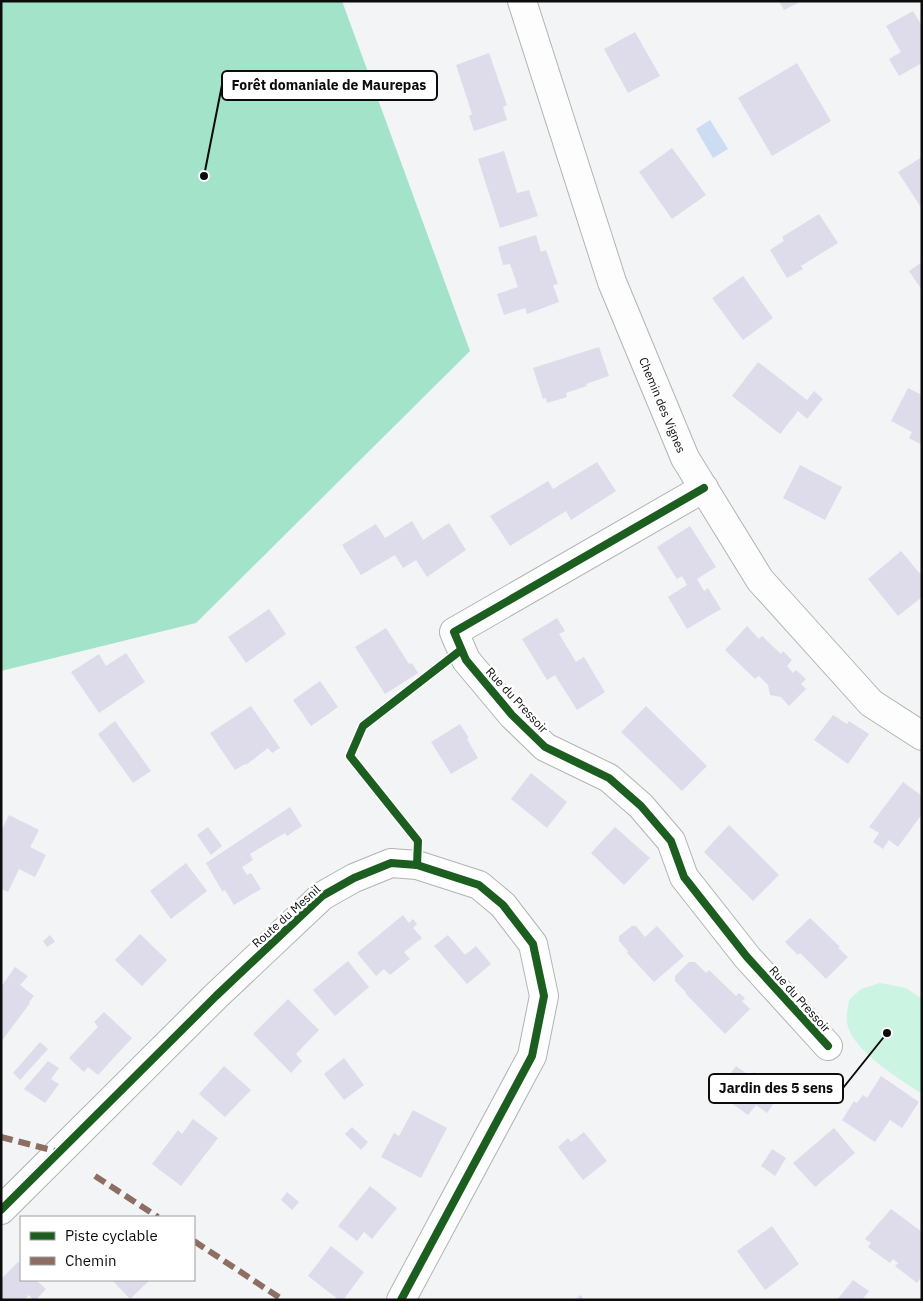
<svg xmlns="http://www.w3.org/2000/svg" width="923" height="1301" viewBox="0 0 923 1301" font-family="'IBM Plex Sans',sans-serif">
<style>
.green{fill:#ccf4e2}
.forest{fill:#a3e3ca}
.water{fill:#ccdcf3}
.building{fill:#dedceb}
.lines{fill:none;stroke-linecap:round;stroke-linejoin:round}
.street-casing{stroke:#b2b3b4;stroke-width:30}
.secondary-casing{stroke:#b2b3b4;stroke-width:30}
.street{stroke:#fdfdfe;stroke-width:28}
.secondary{stroke:#fdfdfe;stroke-width:28}
.quiet{stroke:#8d6e63;stroke-width:6;stroke-dasharray:12 6;stroke-linecap:butt}
.cycleway-casing{stroke:#fff;stroke-width:11}
.cycleway{stroke:#1b5e20;stroke-width:8}
.labels{text-anchor:middle;dominant-baseline:central;stroke-width:5;stroke-linejoin:round;paint-order:stroke}
.street-label{font-size:12px;fill:#0c0c0d;stroke:#fff}
.leader{fill:none;stroke:#0c0c0d;stroke-width:2}
.callout-dot{fill:#0c0c0d;stroke:#fff;stroke-width:2}
.callout{fill:#fff;stroke:#0c0c0d;stroke-width:2}
.callout-label{font-size:14px;text-anchor:middle;font-weight:bold;fill:#0c0c0d}
</style>
<rect width="100%" height="100%" fill="#f3f4f5"/>
<path class="green" d="M880,983l26,5 16,11v95c-22,-15 -70,-43 -75,-71 -1,-7 1,-16 2,-23l12,-11z"/>
<polygon class="forest" points="1,1 342,1 470,351 196,623 1,671"/>
<polygon class="water" points="710,120 728,149 713,158 696,129"/>
<g class="building">
<polygon points="779,1 802,1 784,10"/>
<polygon points="913,11 922,26 922,63 899,76 889,59 901,52 886,26"/>
<polygon points="635,32 660,76 628,93 604,49"/>
<polygon points="489,53 507,105 503,107 507,120 474,131 469,116 472,114 456,65"/>
<polygon points="797,63 831,121 772,156 738,98"/>
<polygon points="672,148 706,195 672,219 639,172"/>
<polygon points="504,151 517,193 529,190 538,216 500,228 478,159"/>
<polygon points="922,157 922,209 898,172"/>
<polygon points="819,214 838,243 801,266 803,269 787,278 770,250 784,241 782,237"/>
<polygon points="536,235 541,252 546,250 558,284 553,285 559,302 527,314 525,308 504,315 497,294 518,287 510,264 503,265 498,247"/>
<polygon points="922,262 922,290 909,271"/>
<polygon points="743,276 773,318 743,340 712,298"/>
<polygon points="599,347 609,376 586,384 587,386 566,393 567,397 547,403 546,398 543,399 533,368"/>
<polygon points="758,362 807,400 814,391 823,399 807,419 798,411 780,434 732,396"/>
<polygon points="908,388 922,395 922,445 909,438 912,432 891,421"/>
<polygon points="597,462 616,491 571,520 566,511 510,546 490,516 548,481 553,489"/>
<polygon points="800,465 842,487 825,520 783,498"/>
<polygon points="412,521 423,540 449,523 466,550 427,577 416,560 403,568 395,555 361,575 342,545 376,524 385,538"/>
<polygon points="690,526 716,567 697,579 704,591 708,588 721,609 687,629 668,597 687,585 682,576 677,579 657,547"/>
<polygon points="901,551 922,576 922,597 898,616 868,579"/>
<polygon points="269,609 286,634 246,663 228,637"/>
<polygon points="557,618 565,631 559,634 576,662 584,657 605,692 577,710 555,675 547,680 522,639"/>
<polygon points="747,626 759,639 762,636 781,654 783,651 792,660 787,666 793,673 796,670 806,679 801,684 806,689 789,706 781,697 770,695 768,685 759,676 755,679 725,650"/>
<polygon points="386,628 409,664 412,663 418,673 385,694 355,647"/>
<polygon points="126,653 145,682 99,713 71,672 99,654 106,666"/>
<polygon points="320,681 338,707 311,726 293,700"/>
<polygon points="251,706 280,748 272,753 268,748 246,765 245,764 235,770 210,733"/>
<polygon points="646,706 707,766 682,791 621,732"/>
<polygon points="833,715 847,724 849,721 869,734 848,764 814,740"/>
<polygon points="115,721 151,771 133,783 98,734"/>
<polygon points="460,724 469,738 467,739 478,758 451,774 431,742"/>
<polygon points="531,773 567,802 547,828 511,799"/>
<polygon points="903,782 922,796 922,814 898,847 889,840 883,849 873,842 879,833 869,827"/>
<polygon points="290,807 302,826 287,836 285,833 250,854 253,860 242,867 247,875 251,873 261,889 234,905 225,890 222,891 206,863"/>
<polygon points="9,815 39,830 30,847 46,855 35,877 19,869 8,892 1,889 1,831"/>
<polygon points="729,825 779,875 753,901 704,852"/>
<polygon points="208,827 222,846 211,855 197,835"/>
<polygon points="615,827 650,858 624,885 591,853"/>
<polygon points="186,863 207,891 171,919 150,891"/>
<polygon points="403,915 409,923 413,919 417,924 413,928 422,938 404,952 410,959 390,975 384,969 376,976 357,953"/>
<polygon points="810,918 840,947 838,948 848,957 826,979 800,953 798,955 785,942"/>
<polygon points="632,926 636,926 645,937 657,926 684,956 654,982 627,953 628,951 619,941 619,936"/>
<polygon points="140,934 167,960 142,986 115,960"/>
<polygon points="50,935 55,942 47,947 43,941"/>
<polygon points="448,935 465,955 476,946 491,964 467,984 434,946"/>
<polygon points="348,961 369,987 335,1016 313,990"/>
<polygon points="689,962 695,962 706,973 709,970 736,996 739,993 745,998 742,1001 750,1009 725,1034 685,993 686,992 675,981 675,976"/>
<polygon points="15,967 28,976 20,985 34,996 29,1002 30,1003 1,1042 1,987"/>
<polygon points="288,999 319,1030 296,1054 302,1061 291,1073 253,1034"/>
<polygon points="104,1012 132,1038 98,1075 88,1067 84,1072 69,1058 98,1027 94,1022"/>
<polygon points="40,1042 48,1049 20,1080 13,1073"/>
<polygon points="344,1058 364,1085 344,1100 324,1074"/>
<polygon points="48,1061 59,1068 51,1079 59,1084 45,1103 24,1089"/>
<polygon points="224,1066 251,1090 225,1117 199,1094"/>
<polygon points="736,1066 751,1077 754,1072 782,1091 767,1113 756,1105 748,1115 717,1093"/>
<polygon points="881,1076 919,1102 902,1128 890,1120 875,1142 842,1120 854,1101 857,1103 863,1095 867,1098"/>
<polygon points="413,1110 447,1128 421,1178 381,1157 394,1133 399,1136"/>
<polygon points="193,1119 218,1138 181,1186 152,1164 178,1130 182,1134"/>
<polygon points="352,1127 368,1142 361,1150 345,1134"/>
<polygon points="834,1128 855,1153 815,1187 793,1163"/>
<polygon points="584,1132 607,1161 583,1180 558,1147 568,1138 571,1142"/>
<polygon points="772,1149 786,1158 775,1176 761,1166"/>
<polygon points="370,1186 397,1208 372,1239 364,1232 357,1241 338,1226"/>
<polygon points="287,1192 299,1202 292,1210 281,1200"/>
<polygon points="891,1209 922,1232 922,1281 920,1279 917,1283 895,1266 898,1263 893,1259 890,1263 868,1247 871,1243 865,1239"/>
<polygon points="772,1226 799,1264 765,1290 737,1251"/>
<polygon points="331,1246 364,1272 343,1300 339,1300 308,1276"/>
<polygon points="18,1262 21,1265 21,1280 36,1280 46,1289 36,1300 33,1300 29,1295 24,1300 1,1300 1,1279"/>
<polygon points="112,1280 150,1280 130,1299"/>
<polygon points="853,1280 869,1291 862,1300 837,1300"/>
<polygon points="581,1295 584,1300 574,1300"/>
</g>
<g class="lines">
<g class="street-casing">
<g id="street">
<path id="s1" d="M522,1l90,281 73,176 75,122 111,123 51,33"/>
<polyline points="704,488 454,632 466,660 512,715 545,747 609,778 641,806 671,841 684,877 747,957 828,1046"/>
</g>
</g>
<g class="secondary-casing">
<polyline id="secondary" points="1,1210 216,996 322,896 354,878 391,863 417,865 479,885 503,905 533,944 544,996 532,1056 401,1300"/>
</g>
<use href="#street" class="street"/>
<use href="#secondary" class="secondary"/>
<g class="quiet">
<polyline points="1,1137 59,1152"/>
<polyline points="95,1176 158,1217"/>
<polyline points="194,1241 283,1300"/>
</g>
<g class="cycleway-casing">
<g id="cycleway">
<polyline points="704,488 454,632 466,660 512,715 545,747 609,778 641,806 671,841 684,877 747,957 828,1046"/>
<polyline points="417,865 418,841 350,756 363,726 461,650"/>
<polyline points="1,1210 216,996 322,896 354,878 391,863 417,865 479,885 503,905 533,944 544,996 532,1056 401,1300"/>
</g>
</g>
<use href="#cycleway" class="cycleway"/>
</g>
<g class="labels">
<g class="street-label">
<text stroke="none"><textPath href="#s1" startOffset="428">Chemin des Vignes</textPath></text>
<text transform="translate(517 700) rotate(47)">Rue du Pressoir</text>
<text transform="translate(286 916) rotate(-42)">Route du Mesnil</text>
<text transform="translate(800 999) rotate(48)">Rue du Pressoir</text>
</g>
</g>
<path class="leader" d="M204 176L222 85M887 1033L843 1088"/>
<g class="callout-dot">
<circle cx="204" cy="176" r="5"/>
<circle cx="887" cy="1033" r="5"/>
</g>
<g class="callout">
<rect x="222" y="71" width="215" height="29" rx="5"/>
<rect x="709" y="1074" width="134" height="29" rx="5"/>
</g>
<g class="callout-label">
<text x="329" y="90">Forêt domaniale de Maurepas</text>
<text x="776" y="1093">Jardin des 5 sens</text>
</g>
<rect width="923" height="1301" fill="none" stroke="#0c0c0d" stroke-width="5"/>
<rect x="20" y="1216" width="175" height="65" fill="#ffffff" stroke="#9e9e9e"/>
<rect x="30" y="1232" width="25" height="8" fill="#1b5e20" stroke="#9e9e9e"/>
<text x="65" y="1241" font-size="15" fill="#0c0c0d">Piste cyclable</text>
<rect x="30" y="1257" width="25" height="8" fill="#8d6e63" stroke="#9e9e9e"/>
<text x="65" y="1266" font-size="15" fill="#0c0c0d">Chemin</text>
</svg>
